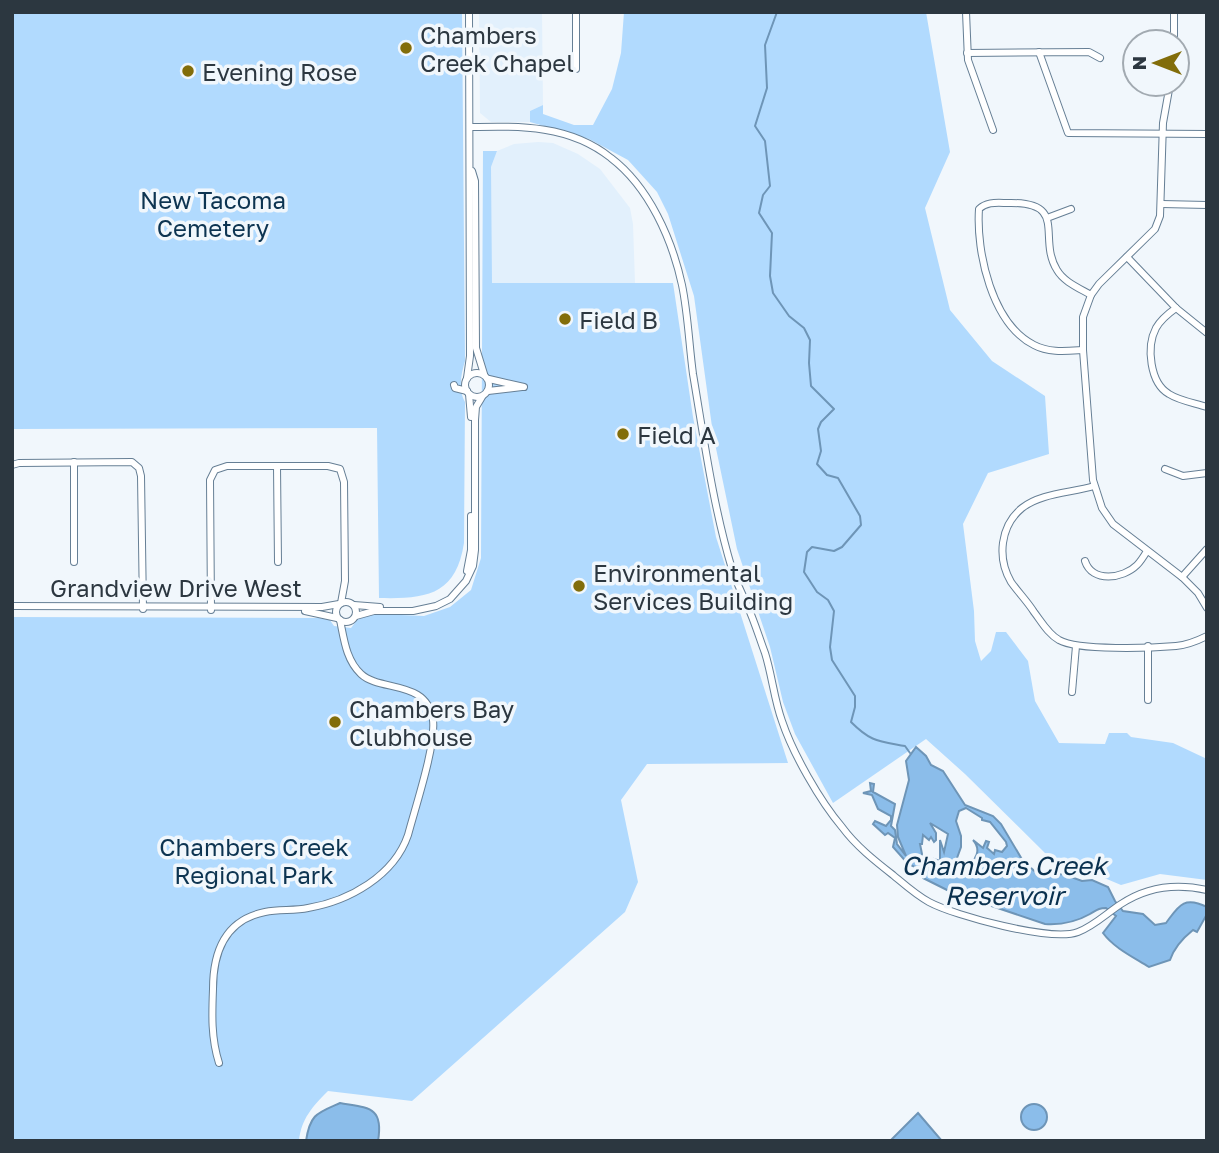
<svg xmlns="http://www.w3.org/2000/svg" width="1219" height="1153" viewBox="0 0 1219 1153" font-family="'Golos Text',sans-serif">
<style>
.built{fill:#e2f0fc}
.green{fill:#b1dafe}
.water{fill:#8bbdea;stroke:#6e95b7;stroke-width:2;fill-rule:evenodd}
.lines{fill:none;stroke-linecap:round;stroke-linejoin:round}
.stream{stroke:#6e95b7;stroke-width:2}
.minor-casing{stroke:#667f95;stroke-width:8}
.minor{stroke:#fff;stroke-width:6}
.poi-dot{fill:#826d0a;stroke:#f1f7fc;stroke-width:2.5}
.labels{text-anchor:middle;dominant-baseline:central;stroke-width:7;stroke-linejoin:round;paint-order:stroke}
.poi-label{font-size:24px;fill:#2c3740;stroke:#f1f7fc;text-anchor:start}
.park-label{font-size:24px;fill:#0d3451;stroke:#f1f7fc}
.street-label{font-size:24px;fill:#2c3740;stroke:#f1f7fc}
.water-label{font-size:26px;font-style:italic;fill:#0a314f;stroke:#f1f7fc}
</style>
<rect width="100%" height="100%" fill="#f1f7fc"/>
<g class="built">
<polygon points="479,12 542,12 543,105 530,111 530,122 491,122 480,113"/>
<polygon points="538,142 553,143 578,154 600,169 630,208 633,224 635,283 491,283 491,167 497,151 514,144"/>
</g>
<g class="green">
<path d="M12,12h450l3,349c-4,13 -7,29 0,41l-1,141c-8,53 -39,56 -85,55l-2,-170 -365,1z"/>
<polygon points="624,12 926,12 950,152 925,208 950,310 992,361 1045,396 1049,454 988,473 963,524 974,611 975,641 981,661 991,651 996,632 1006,632 1028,661 1035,701 1059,743 1105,744 1109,733 1127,733 1131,737 1173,743 1207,759 1207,880 1160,874 1121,885 1045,853 965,774 926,739 833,803 795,734 783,702 770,647 737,549 713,434 694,296 668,214 657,192 628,160 589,139 530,122 530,111 543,105 543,114 574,125 593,125 612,89 621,53"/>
<path d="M483,151h14l-6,16 1,116h181l20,134 23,120 72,226 -141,1 -26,36 17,82 -13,30 -213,189 -84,-10c-15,15 -27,28 -29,50h-287v-524l307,1 11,2 4,6 17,2 6,-8 9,-4 13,-2 45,2 26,-9 21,-17 10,-32z"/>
</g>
<g class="water">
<path d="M916,747l10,9 5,9 12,6 22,34 28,11 8,8 22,37 16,14 24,-1 19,7 10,-1 16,7 7,14 8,10 20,3 12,11 11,-2c12,-16 17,-28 41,-16v7l-10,18 -4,-2c-10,8 -19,18 -23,30l-21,7c-16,-10 -35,-19 -46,-34l13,-17 -10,-8c-7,0 -9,2 -16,6 -14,8 -29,11 -45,10l-92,-31 -30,-15 -1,-8 -14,-6 -15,-17 2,-9 -7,-5 -3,2 -12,-11 2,-3 11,5 5,-6v-4l-13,-7 -6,-14 -9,-2 8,-2 -1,-8 4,1 -1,8 22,12 -4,22 4,4 2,14 9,12 -8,-19 -1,-12 12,-45 -3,-19zM966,808l16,10v2l8,2 16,20 1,4 -5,6 -7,-2 -1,4 -7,-6 2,-6 -3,-1 -3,7 -10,-8c8,9 5,21 -10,27l-6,-9 4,-11v-11l-5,-15 3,-10zM930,823l18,11 -4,18 -4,-12v21l-6,-2 -1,5 -5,1 4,4 -11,-8 1,-7 -2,-10h2l1,-9 6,5 2,-3 3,5 2,-2v-7z"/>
<path d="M340,1103c28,5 44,3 38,38h-72c4,-27 11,-28 34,-38z"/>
<circle cx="1034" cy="1117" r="13"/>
<polygon points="918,1113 942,1141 890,1141"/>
</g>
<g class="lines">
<path class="stream" d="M777,12l-12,33 2,43 -12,38 10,15 5,45 -7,9 -4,18 13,20 -2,43 3,17 16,23 15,12 6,12 -1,23 2,23 23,23 -13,13 -3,7 3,22 -4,13 10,11 11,3 22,38 1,9 -19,22 -8,4 -22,-4 -5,5 -3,20 13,20 11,8 6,11 -4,36 2,13 23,36v11l-4,15c20,20 27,19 54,24l5,7"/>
<g class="minor-casing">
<g id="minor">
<polyline points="576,12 576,69"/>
<polyline points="966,12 968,60 993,130"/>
<polyline points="1174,12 1174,42"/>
<polyline points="1039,52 1068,133 1207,134"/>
<polyline points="967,53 1089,52 1100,58"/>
<polyline points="1170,84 1163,123 1160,216 1155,229 1099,284 1091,295 1083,317 1083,350 1093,480 1102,508 1113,524 1182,577 1198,593 1207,608"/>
<path d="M471,127c50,-1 99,-2 140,31 38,29 61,81 71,127 6,29 7,59 11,89 11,65 20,132 39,195 4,13 10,24 15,36 7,15 12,32 18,48 7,22 9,46 17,68 11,33 38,80 60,106 14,19 33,34 51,48 12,10 23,20 36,27 26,14 123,40 149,30 16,-6 29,-19 43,-28 27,-18 55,-21 86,-14"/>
<polyline points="472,171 475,181 476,348 484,374"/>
<polyline points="1162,204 1207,205"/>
<polyline points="1047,218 1071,209"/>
<polyline points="1127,257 1176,308 1207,333"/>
<path d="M1176,308c-7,5 -15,11 -20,20 -10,19 -6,55 13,66 11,7 26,9 38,13"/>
<path d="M1083,350c-17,1 -34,3 -49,-5 -42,-21 -58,-93 -55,-136 8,-8 19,-6 30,-6 60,-1 28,35 48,67 7,12 22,18 34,25"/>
<circle cx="477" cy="385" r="12"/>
<polyline points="467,378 470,356 469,12"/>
<polyline points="489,379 524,387"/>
<polyline points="454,385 455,388 467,391"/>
<polyline points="488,391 522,387"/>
<polyline points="469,394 471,417"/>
<polyline points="74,462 74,562"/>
<polyline points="12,465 19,463 132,462 139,468 141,476 143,609"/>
<polyline points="277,466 278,562"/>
<polyline points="1165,469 1183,476 1207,473"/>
<path d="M1094,486c-23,7 -53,7 -72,22 -22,18 -25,50 -11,74 7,10 16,19 23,30 7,9 14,22 25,28 19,11 93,8 117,6 11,-1 21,-5 31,-10"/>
<path d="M1085,561c7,22 38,18 52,4 4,-4 7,-9 10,-14"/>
<polyline points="467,571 471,550 471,516"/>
<polyline points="1182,577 1207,549"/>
<circle cx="346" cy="612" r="10"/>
<polyline points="354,605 380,607"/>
<polyline points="12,606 322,607 339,604"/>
<polyline points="211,610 210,480 215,470 227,466 328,466 340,469 344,482 345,581 341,603"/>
<polyline points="305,611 337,618"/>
<polyline points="356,616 374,611 413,611 436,606 450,599 466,581 473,566 475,550 475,420 476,407 482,397"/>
<polyline points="1148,646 1148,700"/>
<polyline points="1072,692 1076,646"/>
<path d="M219,1063c-8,-25 -7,-49 -6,-74 0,-37 12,-69 52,-77 14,-3 29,-1 43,-4 41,-7 86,-32 100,-73 7,-27 28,-89 25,-115 -6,-41 -53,-28 -72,-46 -15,-14 -17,-35 -21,-54"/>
</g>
</g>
<use href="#minor" class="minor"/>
</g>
<g class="poi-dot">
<circle cx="406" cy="48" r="7"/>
<circle cx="188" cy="71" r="7"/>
<circle cx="565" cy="319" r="7"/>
<circle cx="623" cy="434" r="7"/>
<circle cx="579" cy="586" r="7"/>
<circle cx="335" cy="722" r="7"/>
</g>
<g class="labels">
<g class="poi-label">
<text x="420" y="34">Chambers<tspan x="420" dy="28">Creek Chapel</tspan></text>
<text x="202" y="71">Evening Rose</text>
<text x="579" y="319">Field B</text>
<text x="637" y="434">Field A</text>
<text x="593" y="572">Environmental<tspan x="593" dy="28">Services Building</tspan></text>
<text x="349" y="708">Chambers Bay<tspan x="349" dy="28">Clubhouse</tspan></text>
</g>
<g class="park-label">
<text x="213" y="199">New Tacoma<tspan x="213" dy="28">Cemetery</tspan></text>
<text x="254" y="846">Chambers Creek<tspan x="254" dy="28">Regional Park</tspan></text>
</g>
<g class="street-label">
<text x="176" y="587">Grandview Drive West</text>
</g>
<g class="water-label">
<text x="1004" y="865">Chambers Creek<tspan x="1004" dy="30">Reservoir</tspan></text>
</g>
</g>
<rect width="1219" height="1153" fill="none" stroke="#2c3740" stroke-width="28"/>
<g transform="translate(1156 63) rotate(270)"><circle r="33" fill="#f1f7fc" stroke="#a2aab1" stroke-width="2"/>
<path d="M0-5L12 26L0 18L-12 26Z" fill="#826d0a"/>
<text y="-10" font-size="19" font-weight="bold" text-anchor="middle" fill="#2c3740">N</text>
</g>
</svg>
